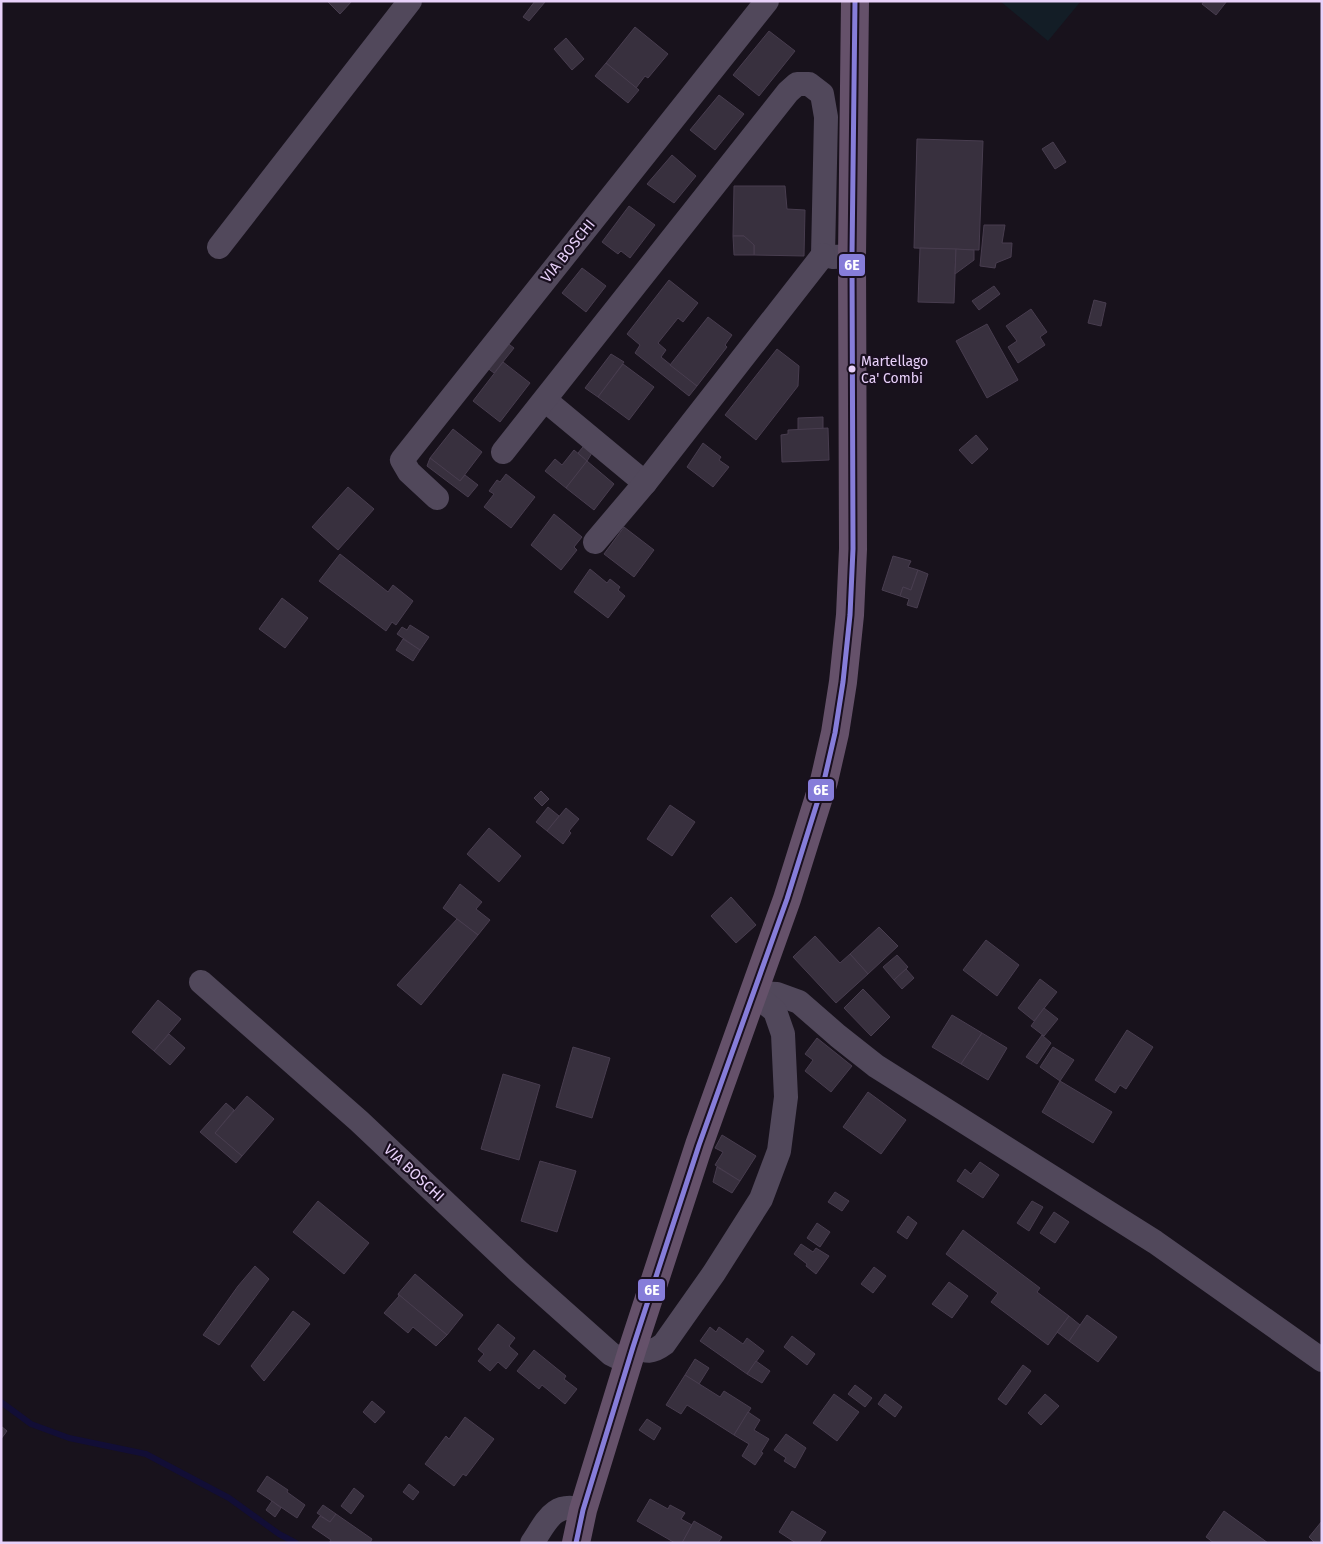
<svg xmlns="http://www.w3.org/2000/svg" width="1323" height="1544" viewBox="0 0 1323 1544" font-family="'Fira Sans',sans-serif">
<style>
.green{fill:#131d26}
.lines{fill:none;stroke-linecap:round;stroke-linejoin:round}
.stream{stroke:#120e36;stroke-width:6}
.building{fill:#38303e;stroke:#483d4f}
.minor{stroke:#51485b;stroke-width:24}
.major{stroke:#65516a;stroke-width:28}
.bus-1-casing{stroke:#190f1f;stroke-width:9}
.bus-1{stroke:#867dd9;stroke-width:5}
.bus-dot{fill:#e8d1fa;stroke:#190f1f;stroke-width:2}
.labels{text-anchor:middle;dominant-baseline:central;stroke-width:4.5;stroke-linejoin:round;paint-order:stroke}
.bus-label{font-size:14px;fill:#e8d1fa;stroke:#190f1f;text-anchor:start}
.street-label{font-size:15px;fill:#e8d1fa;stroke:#190f1f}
.line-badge{stroke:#190f1f;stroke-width:2}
.badge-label{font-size:14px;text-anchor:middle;font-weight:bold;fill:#fff}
</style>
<rect width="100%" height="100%" fill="#18121c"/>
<polygon class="green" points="1000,1 1081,1 1048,41"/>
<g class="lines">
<polyline class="stream" points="1,1402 31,1424 69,1438 146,1454 229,1498 279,1534 296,1543"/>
</g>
<g class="building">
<polygon points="327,1 352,1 340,14"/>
<polygon points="535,1 545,2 529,21 523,17"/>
<polygon points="1204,1 1227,1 1216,15 1202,4"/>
<polygon points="635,27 668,54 648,78 645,76 636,88 606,63"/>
<polygon points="769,31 795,51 759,96 733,75"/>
<polygon points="566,38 584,59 572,70 554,49"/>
<polygon points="606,63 639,90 628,103 595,76"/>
<polygon points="719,95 744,114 715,150 690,130"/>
<polygon points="917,139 983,141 979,250 914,248"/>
<polygon points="1053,142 1066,162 1055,169 1042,149"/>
<polygon points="672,155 696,176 674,203 647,184"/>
<polygon points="734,186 785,186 787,209 805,210 804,256 754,255 754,245 744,236 733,236"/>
<polygon points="629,206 655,225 630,258 621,251 618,254 602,242"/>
<polygon points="984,225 1005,225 1002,243 1012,243 1011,257 996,263 995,268 980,266"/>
<polygon points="733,236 744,236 754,245 754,255 734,255"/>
<polygon points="920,248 956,249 954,303 918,302"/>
<polygon points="956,249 974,250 974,260 955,274"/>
<polygon points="582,268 606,286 586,312 562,293"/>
<polygon points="669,280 698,303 683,322 678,318 658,343 666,350 661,357 697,386 689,396 635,353 640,345 627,334"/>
<polygon points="994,286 1000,294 979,310 972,301"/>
<polygon points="1094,300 1106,303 1101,326 1088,323"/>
<polygon points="1031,309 1047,332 1040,337 1045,345 1018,363 1008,347 1017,341 1006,326"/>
<polygon points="708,317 732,335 725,345 727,347 697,386 670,365"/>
<polygon points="987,324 1018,380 987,398 956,341"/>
<polygon points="506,342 514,348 494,373 486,367"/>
<polygon points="777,349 799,366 798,386 756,440 725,415"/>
<polygon points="611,354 624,362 598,397 585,388"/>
<polygon points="503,362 530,383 500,422 473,401"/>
<polygon points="623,364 654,387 629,420 598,397"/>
<polygon points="823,417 823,429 798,430 798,418"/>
<polygon points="828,428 829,460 782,462 781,435 788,434 788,430"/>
<polygon points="453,429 482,452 460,481 430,458"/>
<polygon points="976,435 988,449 972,464 959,450"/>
<polygon points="587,442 595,448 587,461 578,453"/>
<polygon points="703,443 721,457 719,460 729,467 713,487 687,467"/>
<polygon points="574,450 587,461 566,488 545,471 555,459 562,465"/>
<polygon points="430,458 460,481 465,475 478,485 468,497 427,466"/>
<polygon points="587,461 614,484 594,510 566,488"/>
<polygon points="506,474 535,497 511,528 484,507 494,494 489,491 497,480 500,482"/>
<polygon points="348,487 374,509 338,550 312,527"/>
<polygon points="554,514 582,537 574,547 577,550 561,570 531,545"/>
<polygon points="624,527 654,550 634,577 604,554"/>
<polygon points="340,554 388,592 393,585 413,601 396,625 392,622 386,631 319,581"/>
<polygon points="893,556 911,561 908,567 918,570 911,590 903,587 900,596 882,590"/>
<polygon points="590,569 607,583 610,579 620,587 618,590 625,596 608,618 574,592"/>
<polygon points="918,570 928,574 917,608 907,605 909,599 900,596 903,587 911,590"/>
<polygon points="282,598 308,618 285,648 259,629"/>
<polygon points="410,625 429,637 420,650 397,634 402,627 407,630"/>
<polygon points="403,639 420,650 413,661 396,650"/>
<polygon points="541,791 549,799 542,806 534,798"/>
<polygon points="670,805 695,822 672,856 647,839"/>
<polygon points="548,807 559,816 547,831 536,822"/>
<polygon points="566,808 579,819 569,831 571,833 563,844 547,831"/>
<polygon points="489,828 521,856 499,882 467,854"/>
<polygon points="460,884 482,902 476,909 490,920 478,935 443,908"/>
<polygon points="731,897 756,925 736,943 711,916"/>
<polygon points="457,919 478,935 421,1005 397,985"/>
<polygon points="879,927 898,946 868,974 850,954"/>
<polygon points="815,936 840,963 850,954 868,974 836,1003 793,957"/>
<polygon points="986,940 1019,965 997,996 963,970"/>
<polygon points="897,955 908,967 894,980 883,967"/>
<polygon points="906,969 914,978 902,989 894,980"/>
<polygon points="1040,979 1057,992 1034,1021 1018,1008"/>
<polygon points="863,989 890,1017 871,1036 844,1008"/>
<polygon points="158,1000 181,1019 154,1051 132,1032"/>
<polygon points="1044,1008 1058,1019 1044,1036 1031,1026"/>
<polygon points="952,1015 982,1033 961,1064 932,1047"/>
<polygon points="1127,1030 1153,1047 1126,1089 1120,1085 1115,1093 1095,1080"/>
<polygon points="982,1033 1007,1048 988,1080 961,1064"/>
<polygon points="169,1034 185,1048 170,1065 154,1051"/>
<polygon points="1042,1035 1051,1043 1037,1064 1026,1057"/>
<polygon points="817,1038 852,1066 831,1092 805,1071 813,1060 805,1054"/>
<polygon points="573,1047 610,1058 592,1118 556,1107"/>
<polygon points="1053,1047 1074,1060 1060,1081 1040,1067"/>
<polygon points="503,1074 540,1085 519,1160 481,1149"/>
<polygon points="1060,1081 1112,1112 1093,1143 1042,1112"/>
<polygon points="868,1092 906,1120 881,1154 843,1127"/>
<polygon points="247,1096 274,1119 242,1156 215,1133"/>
<polygon points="226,1103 234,1110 215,1133 242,1156 236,1163 200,1132"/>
<polygon points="722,1135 756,1156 740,1181 715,1165 723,1152 715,1148"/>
<polygon points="540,1161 576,1171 557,1232 521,1221"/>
<polygon points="980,1162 999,1175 983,1198 957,1181 965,1169 971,1174"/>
<polygon points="717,1167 740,1181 732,1193 713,1182"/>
<polygon points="835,1192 849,1201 842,1211 828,1202"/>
<polygon points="318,1201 369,1243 344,1274 293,1232"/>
<polygon points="1032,1201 1043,1207 1029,1231 1017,1223"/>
<polygon points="1054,1212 1069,1222 1055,1243 1040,1233"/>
<polygon points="908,1216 917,1223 907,1239 897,1232"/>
<polygon points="817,1223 830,1232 820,1247 807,1238"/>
<polygon points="963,1230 1040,1288 1037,1292 1069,1316 1048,1345 991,1302 998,1293 946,1254"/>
<polygon points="801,1244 813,1252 816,1248 829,1256 816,1274 806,1266 807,1264 794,1254"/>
<polygon points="255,1266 269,1279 219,1345 203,1335 238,1286"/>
<polygon points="874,1267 886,1276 873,1293 861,1284"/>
<polygon points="415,1274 463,1315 447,1335 398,1294"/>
<polygon points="949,1282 968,1296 952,1318 932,1304"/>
<polygon points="398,1294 447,1335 436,1346 413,1327 408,1333 384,1313 399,1296"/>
<polygon points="293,1311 310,1324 264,1381 251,1366"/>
<polygon points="1087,1315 1117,1337 1098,1362 1069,1341"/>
<polygon points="1069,1316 1080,1325 1069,1341 1057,1332"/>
<polygon points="498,1324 515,1338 509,1346 518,1354 506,1369 498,1362 490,1371 478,1361 484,1354 478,1349"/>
<polygon points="710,1327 716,1332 719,1327 743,1344 747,1338 764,1351 747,1374 700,1341"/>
<polygon points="792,1336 815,1354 807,1365 784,1347"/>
<polygon points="534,1350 566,1376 564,1379 577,1389 565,1404 542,1385 539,1389 517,1371"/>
<polygon points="695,1359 709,1368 699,1384 685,1375"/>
<polygon points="756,1361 770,1371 762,1383 747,1374"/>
<polygon points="1023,1365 1031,1371 1006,1405 998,1399"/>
<polygon points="685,1375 720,1397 724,1391 751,1408 734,1435 687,1405 681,1414 666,1405"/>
<polygon points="855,1385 872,1398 865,1407 848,1394"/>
<polygon points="834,1394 859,1412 837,1441 813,1423"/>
<polygon points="885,1394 902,1407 895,1417 878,1404"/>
<polygon points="1045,1394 1059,1406 1041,1425 1028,1413"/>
<polygon points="372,1401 385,1412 375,1423 363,1412"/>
<polygon points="748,1412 760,1420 754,1430 769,1439 761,1452 763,1453 755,1465 742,1456 749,1444 734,1435"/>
<polygon points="465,1417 494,1439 466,1476 463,1474 454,1486 425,1464 446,1436 449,1439"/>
<polygon points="647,1419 661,1428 654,1440 639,1430"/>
<polygon points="1,1426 7,1431 1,1439"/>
<polygon points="786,1434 806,1448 795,1468 784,1461 786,1458 774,1450"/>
<polygon points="267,1476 288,1490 287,1492 305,1505 297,1518 257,1491"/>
<polygon points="409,1484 419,1492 413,1500 403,1492"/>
<polygon points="354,1488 364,1496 351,1514 341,1506"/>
<polygon points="650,1499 668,1509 670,1505 685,1513 681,1519 692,1525 682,1543 675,1543 637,1521"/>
<polygon points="272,1501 281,1508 275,1517 266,1510"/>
<polygon points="323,1505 336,1514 330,1522 317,1513"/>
<polygon points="792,1511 826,1532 819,1543 796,1543 779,1532"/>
<polygon points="1224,1511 1268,1543 1214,1543 1206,1537"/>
<polygon points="336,1514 372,1539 370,1543 329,1543 331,1540 312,1527 320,1516 330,1522"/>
<polygon points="694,1521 722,1537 718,1543 682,1543"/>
<polygon points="1322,1521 1322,1543 1315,1543 1309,1537"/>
</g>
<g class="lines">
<g class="minor">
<polyline points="219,247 410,1"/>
<polyline points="545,400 645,483"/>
<polyline points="503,452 788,92 797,84 809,84 822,94 826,117 823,255 833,257 852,256"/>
<polyline points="437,498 409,472 402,460 767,1"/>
<polyline points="595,542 645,483 823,255"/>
<polyline points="201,982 359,1121 519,1272 611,1354 629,1363"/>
<polyline points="753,993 777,994 799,1002 838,1036 876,1066 1155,1242 1322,1360"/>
<path d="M633,1347c14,5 19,6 31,-3l50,-71 47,-74 18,-48 7,-54 -3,-63 -8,-23 -22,-18"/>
<path d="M532,1543c15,-22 21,-42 51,-33"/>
</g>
<polyline class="major" points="576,1543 583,1510 633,1347 699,1145 787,899 824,781 835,733 843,682 850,615 853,549 852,256 855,1"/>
<g class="bus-1-casing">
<polyline id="bus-1" points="576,1543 583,1510 633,1347 699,1145 787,899 824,781 835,733 843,682 850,615 853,549 852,256 855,1"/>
</g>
<use href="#bus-1" class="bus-1"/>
</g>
<circle class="bus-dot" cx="852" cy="369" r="4.5"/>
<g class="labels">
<g class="bus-label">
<text x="861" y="361">Martellago<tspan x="861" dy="17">Ca' Combi</tspan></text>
</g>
<g class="street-label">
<text transform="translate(568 251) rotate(-51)">VIA BOSCHI</text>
<text transform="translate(414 1173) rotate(43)">VIA BOSCHI</text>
</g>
</g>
<g class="line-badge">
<rect x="838" y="253" width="28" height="24" rx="5" fill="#867dd9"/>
<rect x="807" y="778" width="28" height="24" rx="5" fill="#867dd9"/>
<rect x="637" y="1278" width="29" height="24" rx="5" fill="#867dd9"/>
</g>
<g class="badge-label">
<text x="852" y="270">6E</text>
<text x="821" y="795">6E</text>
<text x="652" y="1295">6E</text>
</g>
<rect width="1323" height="1544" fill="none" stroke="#e8d1fa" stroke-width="5"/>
</svg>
